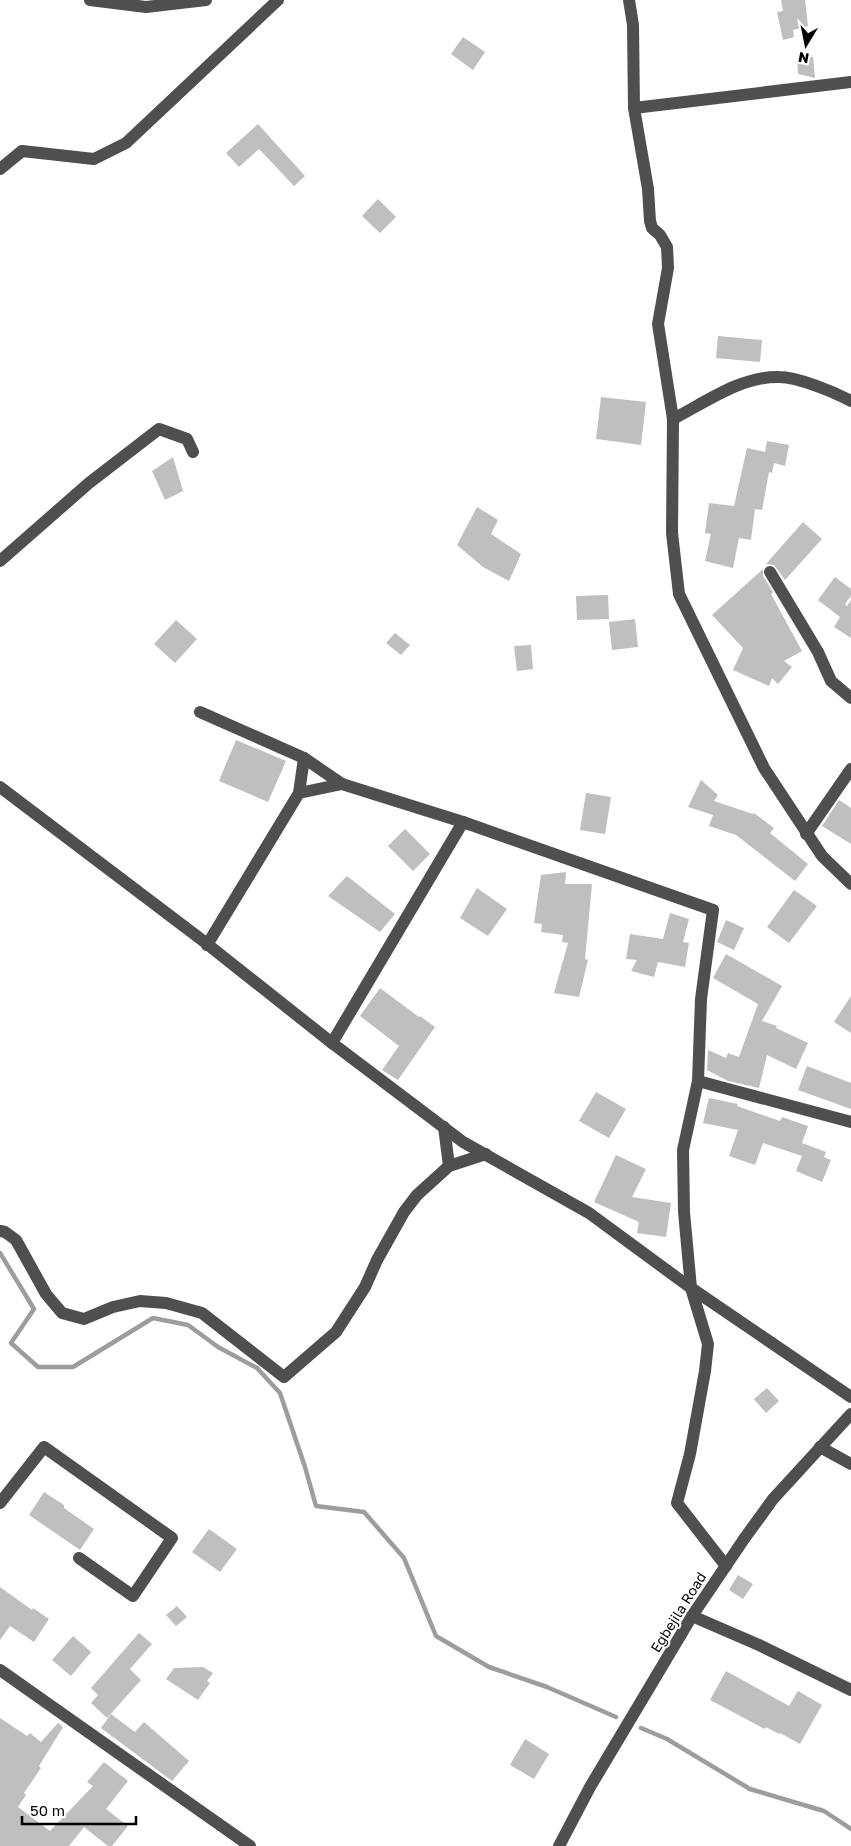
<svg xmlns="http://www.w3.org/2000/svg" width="851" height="1846" viewBox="0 0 851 1846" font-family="'Golos Text',sans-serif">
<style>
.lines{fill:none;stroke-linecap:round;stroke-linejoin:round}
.stream{stroke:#9d9d9d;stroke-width:4.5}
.building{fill:#bfbfbf}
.minor{stroke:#4f4f4f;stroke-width:12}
.labels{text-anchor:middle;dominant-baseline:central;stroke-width:4;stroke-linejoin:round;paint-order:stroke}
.street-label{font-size:14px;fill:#000;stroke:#fff}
</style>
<rect width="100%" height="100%" fill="#fff"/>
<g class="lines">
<g class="stream">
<polyline points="0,1253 34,1309 11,1343 38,1367 73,1367 153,1318 188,1325 218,1347 257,1368 280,1393 305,1467 316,1506 364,1512 404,1558 436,1636 489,1667 547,1687 616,1717"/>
<polyline points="641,1728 667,1739 750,1789 824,1811 851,1829"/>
</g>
</g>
<g class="building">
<polygon points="781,0 805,0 808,26 793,30 794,37 783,40 777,12 783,11"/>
<polygon points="463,37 485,52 473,70 451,54"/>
<polygon points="813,57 815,78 798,74 797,58"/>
<polygon points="258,124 305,176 294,186 259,149 239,167 226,153"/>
<polygon points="378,199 396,217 380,233 362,216"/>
<polygon points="718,336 762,340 760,362 716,358"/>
<polygon points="601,397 646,402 641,445 596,439"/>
<polygon points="767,441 789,445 785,466 774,463 772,473 769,472 762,510 755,509 751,540 739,538 733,568 705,561 711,534 705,533 709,503 734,506 747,448 765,452"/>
<polygon points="173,457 183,491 165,500 152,471"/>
<polygon points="477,507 498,520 491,534 521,554 509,581 483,567 457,545"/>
<polygon points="803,522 822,539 785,580 774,565 766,564"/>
<polygon points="763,569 763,576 773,592 771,594 802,651 784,661 792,667 778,684 772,678 769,686 733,670 743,648 712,615"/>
<polygon points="835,577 851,589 851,596 845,604 847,606 851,600 851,638 834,627 840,617 818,600"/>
<polygon points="608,595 609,619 577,620 576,596"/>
<polygon points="635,619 638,647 612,650 609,622"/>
<polygon points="176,620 197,639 175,663 154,644"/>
<polygon points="395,633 410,645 401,655 386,643"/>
<polygon points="531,645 533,669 517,671 514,646"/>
<polygon points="236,740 286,761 268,802 219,781"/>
<polygon points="701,780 718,795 714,801 753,814 754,813 774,828 770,833 808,864 795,881 736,835 709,826 713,815 688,807"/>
<polygon points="586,793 611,797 605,834 580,830"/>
<polygon points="839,800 851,808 851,844 822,826"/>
<polygon points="405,829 430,854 413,871 388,846"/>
<polygon points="566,872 565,884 592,884 585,959 588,960 579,997 554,993 568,943 562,942 563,935 541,932 542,924 534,923 541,875"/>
<polygon points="347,876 395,914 380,932 328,896"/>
<polygon points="477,888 507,909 488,936 460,918"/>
<polygon points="794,890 817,906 789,943 767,927"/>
<polygon points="670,913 689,919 683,942 689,943 685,967 658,962 654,977 631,971 637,960 626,959 630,934 663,939"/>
<polygon points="726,920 744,928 734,950 717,942"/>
<polygon points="726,954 782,986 762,1021 777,1026 776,1028 808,1043 796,1069 767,1055 759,1088 728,1081 707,1070 708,1050 726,1058 728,1053 739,1057 758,1004 713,978"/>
<polygon points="380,988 419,1017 420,1016 435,1027 398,1080 382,1070 399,1046 360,1016"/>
<polygon points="851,996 851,1033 834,1022"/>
<polygon points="807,1066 851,1083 851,1109 798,1090"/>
<polygon points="596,1092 626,1109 609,1138 579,1121"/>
<polygon points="709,1098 738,1104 737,1106 780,1121 782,1117 808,1126 802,1143 826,1152 824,1157 831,1160 822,1182 796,1171 802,1156 763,1143 755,1165 729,1156 738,1130 703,1123"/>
<polygon points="616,1155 646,1169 632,1197 671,1203 666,1237 637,1233 639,1222 594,1202"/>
<polygon points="767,1388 779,1401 766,1413 754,1399"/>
<polygon points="44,1492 64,1505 64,1508 94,1529 80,1550 29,1515"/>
<polygon points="209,1529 237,1549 220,1572 192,1552"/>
<polygon points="738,1575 753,1584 743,1599 729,1590"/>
<polygon points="0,1587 32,1610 33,1608 49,1619 34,1642 10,1626 0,1640"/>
<polygon points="177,1606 187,1617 176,1626 166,1615"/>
<polygon points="139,1633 152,1644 130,1669 141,1680 107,1718 91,1703 98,1695 91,1688"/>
<polygon points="73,1636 91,1652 71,1676 52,1660"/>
<polygon points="203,1667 213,1673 207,1681 210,1683 198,1700 166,1679 174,1668"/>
<polygon points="726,1671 789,1706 798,1691 822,1705 800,1744 780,1733 779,1734 766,1727 765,1729 710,1700"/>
<polygon points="111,1714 135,1732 144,1722 189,1761 172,1781 101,1728"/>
<polygon points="0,1718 27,1736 30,1733 41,1742 58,1723 63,1727 39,1766 41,1768 24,1793 26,1795 18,1807 50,1831 93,1786 87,1782 104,1762 128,1781 106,1809 128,1826 112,1846 108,1846 84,1827 69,1846 0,1846"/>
<polygon points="525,1739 549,1754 534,1779 510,1765"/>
</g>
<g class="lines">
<g class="minor">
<polyline points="90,0 146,7 206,0"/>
<polyline points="629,0 633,25 634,108 648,189 650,221 652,228 660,235 667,247 668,268 658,324 673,419 672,533 679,594 764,768 822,856 851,884"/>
<polyline points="634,108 851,82"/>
<polyline points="0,169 22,151 94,159 126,143 278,0"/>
<path d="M673,419c33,-17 68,-43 106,-42 19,0 55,15 72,24"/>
<polyline points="0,561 89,483 159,429 187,439 193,452"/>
<polyline points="770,572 818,652 831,681 851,698"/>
<polyline points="200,712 304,758 342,784"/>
<polyline points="0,787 202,940 332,1043 463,1142 589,1213 691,1288 851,1397"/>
<polyline points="299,793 304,758"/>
<polyline points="806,834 851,769"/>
<polyline points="207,945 299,793 342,784 463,822"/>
<polyline points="332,1043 463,822 713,910 701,999 698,1081 683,1150 684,1212 691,1288 708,1344 705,1371 690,1454 677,1503 726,1566"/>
<polyline points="698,1081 851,1122"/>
<polyline points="444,1127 449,1166"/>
<polyline points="0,1231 5,1232 16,1240 46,1294 62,1313 84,1319 113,1307 140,1301 166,1303 202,1313 284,1377 336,1332 365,1287 377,1260 404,1212 417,1195 449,1166 486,1154"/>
<polyline points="820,1447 851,1464"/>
<polyline points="0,1503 44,1447 172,1538 133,1596 79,1558"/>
<polyline points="692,1616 759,1645 851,1690"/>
<polyline points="0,1670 250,1846"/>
<polyline points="559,1846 590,1787 692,1616 744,1539 773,1499 851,1414"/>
</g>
</g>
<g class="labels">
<g class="street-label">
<text transform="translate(678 1612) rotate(-58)">Egbejila Road</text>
</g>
</g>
<g transform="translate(806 45) rotate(190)" stroke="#ffffff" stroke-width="4" paint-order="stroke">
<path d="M0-4L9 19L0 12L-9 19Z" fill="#000000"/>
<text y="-8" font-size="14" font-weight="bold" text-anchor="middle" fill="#000000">N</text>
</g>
<path d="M22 1816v8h114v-8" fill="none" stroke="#000000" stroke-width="2.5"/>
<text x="30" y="1816" font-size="15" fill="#000000" stroke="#ffffff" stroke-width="4" paint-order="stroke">50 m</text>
</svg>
